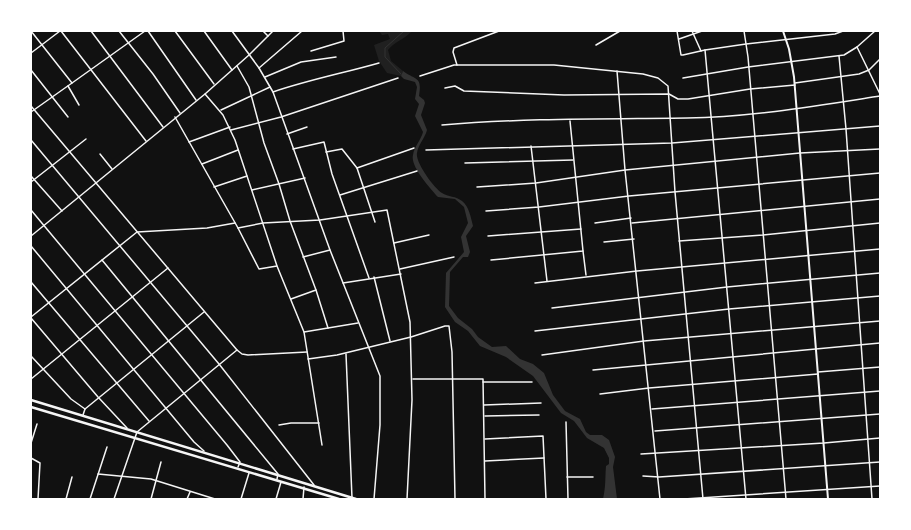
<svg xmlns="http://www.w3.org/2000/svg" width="911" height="530" viewBox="0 0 911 530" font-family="Jost,sans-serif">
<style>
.green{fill:#202020}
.water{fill:#333}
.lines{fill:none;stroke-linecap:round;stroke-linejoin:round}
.stream{stroke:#333;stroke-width:1}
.minor{stroke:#f5f5f5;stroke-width:1.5}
.tertiary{stroke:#f5f5f5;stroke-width:2}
.trunk{stroke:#f5f5f5;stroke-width:2.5}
</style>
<rect width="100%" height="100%" fill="#111"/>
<path class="green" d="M379,31h33c-7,8 -18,11 -24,19l3,11 12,10 -2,5 -14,-3 -8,-12 -5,-16 16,-6 -2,-5 -6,1z"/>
<path class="water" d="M403,71c14,10 19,5 16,25l5,4 1,3 -4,12 6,15c-2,8 -9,15 -10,23 -2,9 17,35 25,40 6,4 14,3 20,8 7,5 9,17 11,25l-7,10 4,16 -2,5h-5l-13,15 -1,34 9,12 14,11 6,8 14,10 14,-1 14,13 13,5 11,9 9,22 12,16 15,8 6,13 4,3h12l7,5 6,17 -2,10 4,32h-14c3,-13 2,-21 3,-33l3,-2v-6l-5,-10 -17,-10 -13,-17 -13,-8 -28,-37 -27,-19 -26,-11 -12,-15 -13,-9 -10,-15 1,-34 18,-21 -3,-15 7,-14 -4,-16 -9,-8 -17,-2c-8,-9 -28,-31 -25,-42 1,-8 8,-15 10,-23l-8,-16 4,-12 -4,-5 2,-12 -2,-5 -11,-3 -3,-3z"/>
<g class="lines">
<polyline class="stream" points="401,74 385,57 385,48 404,31"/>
<g class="minor">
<polyline points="61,31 146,141"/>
<polyline points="91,31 163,127"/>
<polyline points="119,31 153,74 180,113"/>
<polyline points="148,31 196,100"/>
<polyline points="175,31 214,84"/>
<polyline points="204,31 232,70"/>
<polyline points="232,31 259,68 273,92 330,250 380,376 380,425 374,499"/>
<polyline points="263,31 268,36"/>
<polyline points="677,31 681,55 683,55 705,50 746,44 835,34 843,31"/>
<polyline points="692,31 701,51"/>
<polyline points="744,31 748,57 786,499"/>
<polyline points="679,39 702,31"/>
<polyline points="596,45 620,31"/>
<polyline points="857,47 880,94"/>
<polyline points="705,50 746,499"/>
<polyline points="311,51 344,41 343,31"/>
<polyline points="31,53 60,31"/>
<polyline points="839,56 846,129 872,499"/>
<polyline points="457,65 453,52 454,48 499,31"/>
<polyline points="237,66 249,87 264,143 279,184 290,221 316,290 328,328"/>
<polyline points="259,68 302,31"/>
<polyline points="31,70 68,117"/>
<polyline points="617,71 625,170 660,499"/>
<polyline points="420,76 454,65 554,65 643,74 658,78 668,86 675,192 703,499"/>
<polyline points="265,77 301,62 336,57"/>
<polyline points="683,78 748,67 844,55 857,47 875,31"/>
<polyline points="72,83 145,31"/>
<polyline points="795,83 859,74 869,70 880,59"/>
<polyline points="68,86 79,105"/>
<polyline points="445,88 455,86 464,91 564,95 669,94 678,99 688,99 750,89 795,85"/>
<path d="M273,92c35,-12 71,-19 106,-29"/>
<polyline points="205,94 223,115 235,140 277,266 304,332 322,445"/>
<polyline points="31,106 237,350 242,354 248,355 307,352"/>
<polyline points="221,110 270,87"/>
<polyline points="31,112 72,83 31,31"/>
<polyline points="175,117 238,228 259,269 277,266"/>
<path d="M442,125c81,-7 164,-6 245,-7 65,-1 129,-12 193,-22"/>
<polyline points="231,130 281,117 398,78"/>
<polyline points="287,134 307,127"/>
<polyline points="31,140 219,364 314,485"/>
<polyline points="189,142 230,127"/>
<polyline points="531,146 547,281"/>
<polyline points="293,149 324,142 332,174 369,278"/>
<polyline points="426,150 672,143 880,126"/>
<polyline points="326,152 342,149 357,168 375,222"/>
<polyline points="100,154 112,169"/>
<polyline points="465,163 573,160"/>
<polyline points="202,164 238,150"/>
<polyline points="357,168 414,148"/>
<polyline points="31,176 62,211"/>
<polyline points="31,182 86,139"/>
<polyline points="214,187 247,176"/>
<polyline points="477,187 536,183 625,170 800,153 880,149"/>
<polyline points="252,190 305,178"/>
<polyline points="340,195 417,171"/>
<polyline points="31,210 227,445 240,462 238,467"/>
<polyline points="486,211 539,207 629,196 880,173"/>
<polyline points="595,223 631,218"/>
<polyline points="632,223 880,199"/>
<polyline points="238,228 263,223 320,220 387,210 410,322 412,400 407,499"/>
<polyline points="31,236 205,94 249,55 273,31"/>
<polyline points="488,236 581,229"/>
<polyline points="679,241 763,235 880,223"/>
<polyline points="604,242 634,239"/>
<polyline points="394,243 429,235"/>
<polyline points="31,246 194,442 204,451"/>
<polyline points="583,251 586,275"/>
<polyline points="303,257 330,250"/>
<polyline points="102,260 278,474 277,479"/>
<polyline points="491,260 583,251 570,121"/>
<polyline points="400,269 454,257"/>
<polyline points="374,277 390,341"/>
<polyline points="31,282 149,421"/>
<polyline points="343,283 401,274"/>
<polyline points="535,283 637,271 880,249"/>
<polyline points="291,299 316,290"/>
<polyline points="552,308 727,287 880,273"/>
<polyline points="31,317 137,232 207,228 235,223"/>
<polyline points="31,318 98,397 127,428"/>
<polyline points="535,331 729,309 880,296"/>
<polyline points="304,332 358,323"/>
<polyline points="346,354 352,498"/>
<polyline points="542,355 644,341 880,321"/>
<polyline points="31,356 71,399 85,409 83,415"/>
<polyline points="308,359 337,355 411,337 445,326 449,326 452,352 455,499"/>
<polyline points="593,370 880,343"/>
<polyline points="818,372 880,367"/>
<polyline points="31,379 168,268"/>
<polyline points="413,379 483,379 485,499"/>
<polyline points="483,382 532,382"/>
<polyline points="600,394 649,388 818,374"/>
<polyline points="484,405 541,403"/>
<polyline points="85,409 204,312"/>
<polyline points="652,409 880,391"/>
<polyline points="485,416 539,415"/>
<polyline points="566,422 568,499"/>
<polyline points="279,425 291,423 319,423"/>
<polyline points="655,431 880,414"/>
<polyline points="485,439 543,436 546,499"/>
<polyline points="31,443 37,424"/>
<polyline points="641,454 824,443 880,438"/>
<polyline points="31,458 40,463 38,499"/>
<polyline points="485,461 544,458"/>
<polyline points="98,474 151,479 215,499"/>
<polyline points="643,476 659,477 880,462"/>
<polyline points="567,477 593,477"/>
<polyline points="66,499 72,477"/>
<polyline points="90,499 107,447"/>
<polyline points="114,499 137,432 237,350"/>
<polyline points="151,499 161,462"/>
<polyline points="187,499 190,492"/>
<polyline points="241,499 249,473"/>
<polyline points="276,499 281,482"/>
<polyline points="303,499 304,487"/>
<polyline points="684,499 880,486"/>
</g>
<polyline class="tertiary" points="783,31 789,49 794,77 828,499"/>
<g class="trunk">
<polyline points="31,400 356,499"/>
<polyline points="31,407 339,499"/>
</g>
</g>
<rect width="911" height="530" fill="none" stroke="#ffffff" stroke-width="64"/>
</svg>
